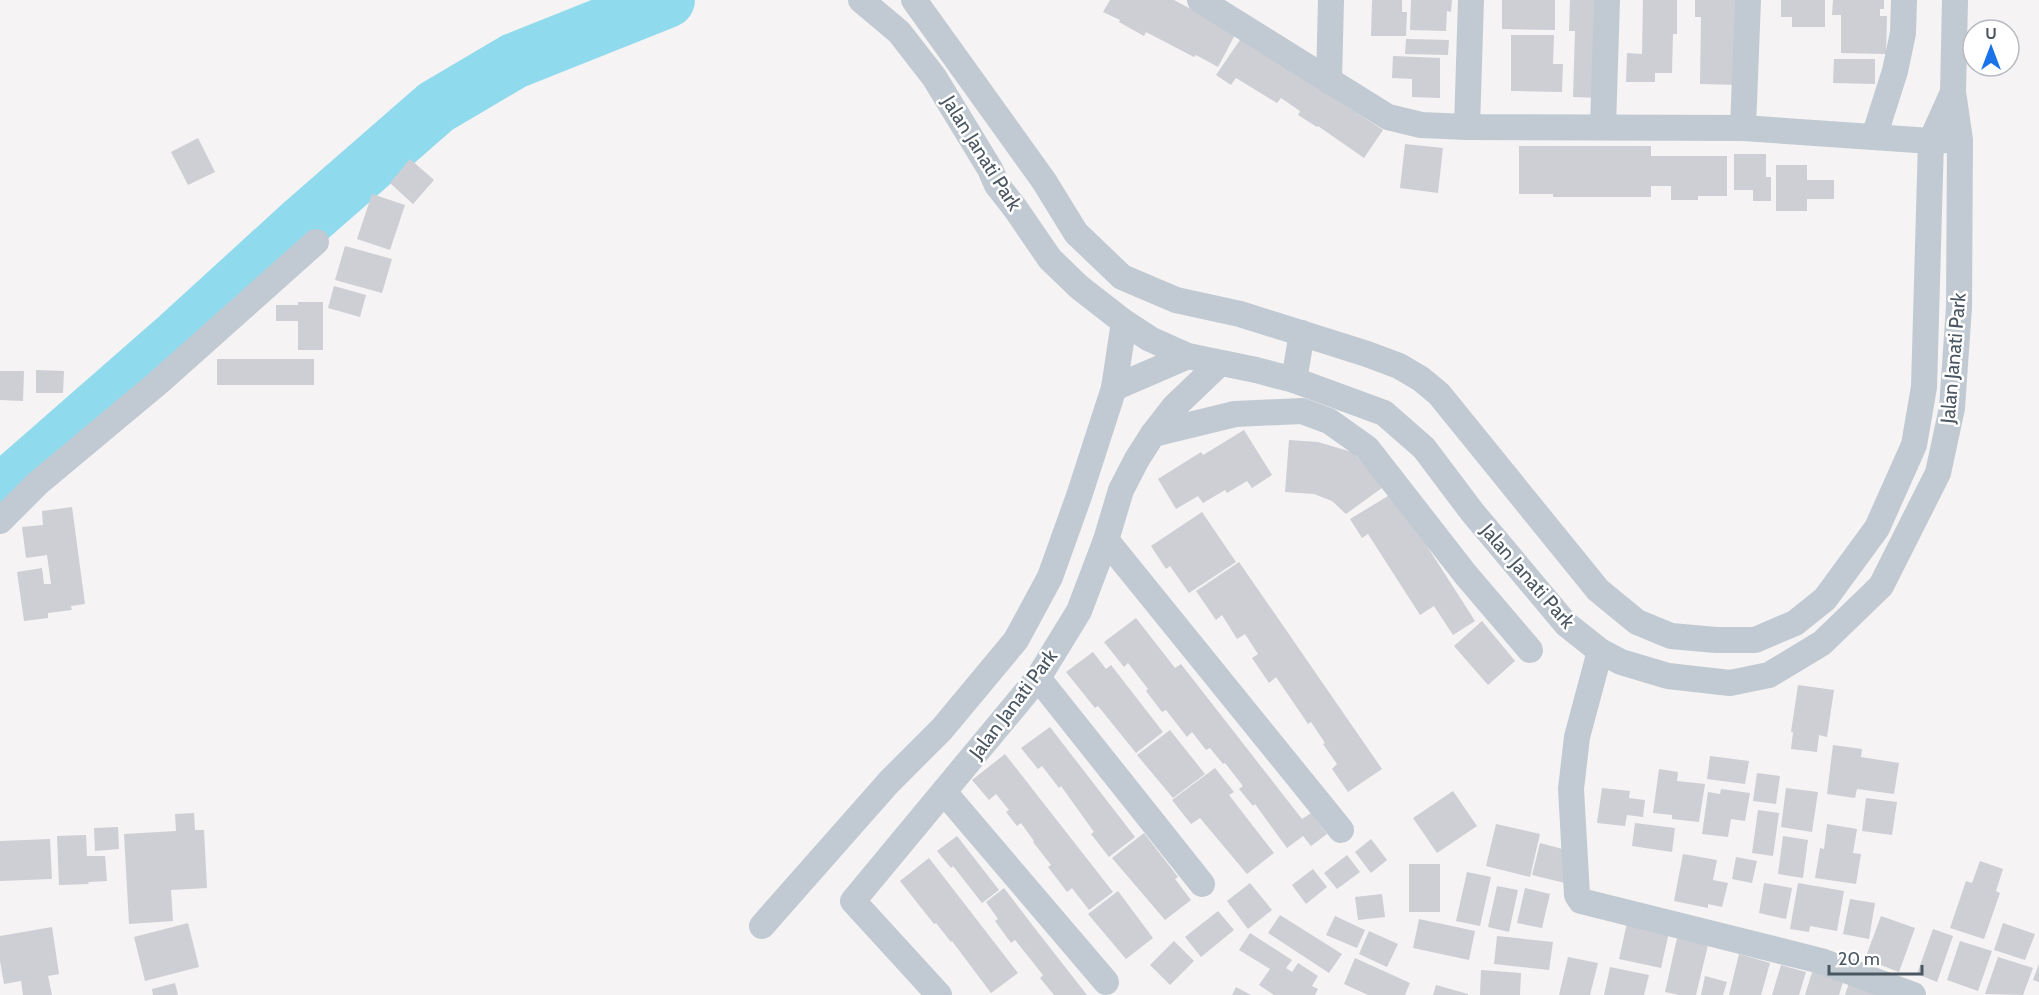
<svg xmlns="http://www.w3.org/2000/svg" width="2039" height="995" viewBox="0 0 2039 995" font-family="Cabin,sans-serif">
<style>
.lines{fill:none;stroke-linecap:round;stroke-linejoin:round}
.river{stroke:#90daee;stroke-width:56}
.building{fill:#cdcfd5}
.minor{stroke:#c1cad2;stroke-width:26}
.labels{text-anchor:middle;dominant-baseline:central;stroke-width:5;stroke-linejoin:round;paint-order:stroke}
.street-label{font-size:20px;fill:#4a5661;stroke:#fff}
</style>
<rect width="100%" height="100%" fill="#f5f3f3"/>
<g class="lines">
<polyline class="river" points="0,493 177,338 302,224 436,107 514,61 667,0"/>
</g>
<g class="building">
<polygon points="1110,0 1174,0 1236,33 1218,67 1196,55 1194,57 1146,32 1144,36 1119,22 1120,20 1103,12"/>
<polygon points="1372,0 1402,0 1402,12 1407,12 1406,36 1371,36"/>
<polygon points="1411,0 1452,0 1451,12 1447,11 1446,31 1410,30"/>
<polygon points="1502,0 1555,0 1555,30 1502,29"/>
<polygon points="1570,0 1601,0 1600,98 1573,97 1575,31 1569,31"/>
<polygon points="1643,0 1677,0 1677,34 1673,34 1672,73 1655,73 1655,82 1626,82 1627,53 1642,54"/>
<polygon points="1695,0 1742,0 1738,85 1700,84 1701,17 1695,17"/>
<polygon points="1781,0 1825,0 1825,27 1792,27 1792,17 1781,17"/>
<polygon points="1833,0 1884,0 1884,9 1880,9 1880,16 1887,16 1886,54 1841,53 1841,15 1832,15"/>
<polygon points="1511,35 1554,35 1553,64 1563,64 1562,92 1511,91"/>
<polygon points="1242,37 1383,130 1364,158 1318,126 1317,127 1298,115 1300,111 1281,98 1277,103 1236,78 1231,85 1216,75"/>
<polygon points="1406,39 1449,40 1448,55 1405,54"/>
<polygon points="1393,56 1440,58 1440,98 1412,97 1412,79 1392,78"/>
<polygon points="1834,59 1875,59 1875,84 1833,83"/>
<polygon points="198,138 215,172 188,185 171,152"/>
<polygon points="1405,144 1443,148 1438,193 1400,188"/>
<polygon points="1519,146 1651,146 1651,156 1727,156 1727,196 1698,196 1698,200 1671,200 1671,186 1651,186 1651,197 1553,197 1553,194 1519,194"/>
<polygon points="1734,154 1766,154 1766,177 1771,177 1771,201 1753,201 1753,190 1734,190"/>
<polygon points="410,159 434,180 413,204 390,183"/>
<polygon points="1776,165 1807,165 1807,180 1834,180 1834,199 1807,199 1807,211 1776,211"/>
<polygon points="372,194 405,205 390,250 357,239"/>
<polygon points="345,246 392,259 382,293 335,280"/>
<polygon points="334,286 366,295 360,317 328,308"/>
<polygon points="298,302 323,302 323,350 298,350 298,321 276,321 276,305 298,305"/>
<rect x="217" y="359" width="97" height="26"/>
<polygon points="36,370 64,371 63,393 36,393"/>
<polygon points="0,371 24,371 23,401 0,400"/>
<polygon points="1244,430 1272,475 1252,488 1247,481 1227,493 1225,490 1203,503 1198,496 1176,509 1158,479 1201,452 1203,455"/>
<polygon points="1289,440 1318,442 1352,452 1386,485 1346,514 1332,501 1314,494 1285,492"/>
<polygon points="1393,493 1475,621 1453,635 1434,606 1420,615 1368,534 1362,538 1350,519"/>
<polygon points="72,507 85,604 71,606 72,610 48,613 48,618 24,621 17,572 42,568 44,584 51,584 47,555 26,558 22,527 43,525 42,511"/>
<polygon points="1202,512 1236,562 1189,593 1170,566 1166,569 1151,546"/>
<polygon points="1239,562 1382,769 1348,792 1332,769 1337,764 1323,744 1325,743 1311,722 1308,724 1276,677 1269,683 1252,658 1258,654 1245,634 1237,639 1222,615 1216,620 1196,591"/>
<polygon points="1136,618 1175,668 1181,664 1302,819 1311,813 1327,834 1311,846 1303,836 1287,848 1255,804 1253,806 1239,789 1243,786 1225,763 1223,764 1210,748 1206,750 1192,732 1187,737 1166,710 1162,712 1146,691 1148,689 1128,663 1124,667 1104,642"/>
<polygon points="1482,621 1515,661 1488,685 1454,646"/>
<polygon points="1093,652 1106,669 1111,665 1163,732 1136,753 1098,706 1095,708 1066,672"/>
<polygon points="1798,685 1834,690 1827,737 1819,735 1817,752 1791,749 1793,732 1791,732"/>
<polygon points="1050,727 1135,837 1109,857 1091,834 1094,832 1061,786 1059,788 1042,766 1038,769 1021,748"/>
<polygon points="1170,730 1205,774 1173,798 1137,755"/>
<polygon points="1833,745 1862,749 1861,757 1899,763 1894,794 1857,789 1855,798 1827,794"/>
<polygon points="1005,754 1113,892 1089,910 1072,888 1067,892 1048,867 1051,865 1033,842 1034,841 1021,823 1017,826 1006,812 1009,810 996,794 989,800 972,780"/>
<polygon points="1710,756 1749,761 1745,784 1707,779"/>
<polygon points="1215,768 1234,792 1229,795 1274,853 1247,874 1200,818 1191,824 1172,800"/>
<polygon points="1659,769 1678,772 1677,781 1705,784 1699,822 1672,819 1672,815 1653,813"/>
<polygon points="1757,773 1780,776 1776,804 1753,801"/>
<polygon points="1602,788 1630,791 1629,798 1645,800 1643,817 1627,815 1625,826 1597,823"/>
<polygon points="1786,788 1818,792 1812,832 1781,827"/>
<polygon points="1721,789 1750,793 1745,821 1731,819 1728,837 1702,834 1708,792 1720,794"/>
<polygon points="1453,791 1477,826 1437,853 1413,818"/>
<polygon points="1866,798 1897,802 1892,835 1862,831"/>
<polygon points="1758,810 1779,813 1773,856 1752,853"/>
<polygon points="194,813 195,830 204,830 207,888 171,890 173,921 129,924 124,834 176,831 175,814"/>
<polygon points="1635,823 1675,828 1672,852 1632,846"/>
<polygon points="1496,824 1540,834 1530,877 1486,866"/>
<polygon points="1827,824 1857,829 1853,853 1861,854 1856,884 1815,878 1820,848 1824,849"/>
<polygon points="118,827 119,849 95,851 94,828"/>
<polygon points="1144,833 1178,877 1175,879 1191,900 1165,920 1112,858"/>
<polygon points="86,835 87,856 105,856 107,881 88,882 89,884 59,885 57,836"/>
<polygon points="957,836 999,890 982,903 953,866 951,868 937,851"/>
<polygon points="1783,836 1808,840 1803,878 1778,874"/>
<polygon points="50,839 52,879 0,881 0,841"/>
<polygon points="1371,839 1387,860 1371,873 1355,852"/>
<polygon points="1540,843 1574,852 1569,884 1532,875"/>
<polygon points="1683,854 1717,860 1713,880 1728,883 1722,907 1708,904 1708,908 1674,901"/>
<polygon points="1347,855 1360,872 1337,889 1324,873"/>
<polygon points="1736,857 1757,861 1752,883 1732,879"/>
<polygon points="929,858 1018,973 991,993 952,941 951,942 936,923 934,924 900,881"/>
<polygon points="1980,861 2003,869 1996,891 2000,893 1984,939 1950,928 1966,881 1972,883"/>
<rect x="1409" y="864" width="31" height="48"/>
<polygon points="1313,869 1327,887 1306,904 1292,885"/>
<polygon points="1467,872 1491,877 1480,926 1456,921"/>
<polygon points="1250,883 1272,910 1248,929 1227,901"/>
<polygon points="1764,883 1792,888 1786,919 1759,913"/>
<polygon points="1798,883 1844,891 1837,931 1810,926 1809,932 1790,929"/>
<polygon points="1497,886 1518,890 1509,932 1488,927"/>
<polygon points="1004,888 1033,926 1087,995 1054,995 1040,978 1043,975 1015,940 1011,943 995,921 998,919 986,902"/>
<polygon points="1525,888 1550,894 1542,928 1517,923"/>
<polygon points="1118,891 1153,938 1126,959 1088,914"/>
<polygon points="1382,894 1385,917 1358,920 1355,897"/>
<polygon points="1850,899 1875,903 1869,939 1843,934"/>
<polygon points="1218,911 1234,930 1201,957 1185,937"/>
<polygon points="1280,915 1342,954 1329,973 1268,933"/>
<polygon points="1335,916 1365,930 1357,948 1326,935"/>
<polygon points="1881,916 1915,928 1899,972 1865,959"/>
<polygon points="1419,919 1475,931 1469,960 1413,948"/>
<polygon points="188,923 199,967 145,981 134,937"/>
<polygon points="1627,923 1669,932 1661,968 1619,959"/>
<polygon points="2003,923 2035,934 2025,960 1994,950"/>
<polygon points="52,927 59,974 48,976 52,995 23,995 21,981 4,984 0,961 0,936"/>
<polygon points="1933,929 1953,936 1937,982 1917,974"/>
<polygon points="1369,931 1398,944 1387,967 1359,954"/>
<polygon points="1250,933 1292,960 1286,968 1292,972 1298,963 1318,976 1312,986 1318,989 1315,995 1274,995 1259,985 1270,969 1239,950"/>
<polygon points="1497,936 1553,942 1549,970 1494,964"/>
<polygon points="1677,938 1708,945 1696,995 1679,995 1665,992"/>
<polygon points="1174,941 1194,961 1170,985 1150,965"/>
<polygon points="1960,941 1992,951 1978,991 1947,980"/>
<polygon points="1739,954 1770,963 1761,995 1729,995"/>
<polygon points="1568,957 1598,963 1590,995 1559,995"/>
<polygon points="1998,957 2033,968 2023,995 1985,994"/>
<polygon points="1355,958 1410,983 1405,995 1368,995 1344,984"/>
<polygon points="2039,964 2039,982 2033,980"/>
<polygon points="1781,965 1806,972 1799,995 1772,995"/>
<polygon points="1814,966 1845,976 1839,995 1805,995"/>
<polygon points="1610,967 1649,975 1644,995 1604,995"/>
<polygon points="1481,970 1521,973 1520,995 1480,995"/>
<polygon points="1705,976 1727,982 1723,995 1701,995"/>
<polygon points="1850,980 1880,995 1845,995"/>
<polygon points="175,983 178,995 153,995 152,989"/>
<polygon points="1436,985 1468,994 1468,995 1433,995"/>
<polygon points="1236,987 1251,995 1232,995"/>
</g>
<g class="lines">
<g class="minor">
<polyline points="861,0 899,32 934,77 990,169 997,185 1015,208 1050,259 1079,287 1124,322 1150,339 1188,356 1256,370 1294,380 1384,413 1424,448 1473,513 1566,624 1600,651 1621,662 1668,676 1730,683 1769,675 1822,643 1881,586 1938,473 1952,408 1959,307 1960,140 1953,92 1955,0"/>
<polyline points="914,0 1044,181 1076,233 1122,277 1176,300 1240,314 1367,354 1399,366 1421,379 1439,394 1598,590 1637,622 1671,636 1716,640 1755,640 1795,623 1825,599 1877,528 1914,445 1924,387 1931,141 1953,92"/>
<polyline points="1200,0 1388,117 1421,125 1467,127 1743,128 1931,141 1948,140"/>
<polyline points="1329,81 1331,0"/>
<polyline points="1467,127 1471,0"/>
<polyline points="1603,127 1607,0"/>
<polyline points="1743,128 1748,0"/>
<polyline points="1874,137 1895,71 1903,33 1904,0"/>
<polyline points="1294,380 1302,333"/>
<polyline points="1114,388 1188,356"/>
<polyline points="1153,434 1174,407 1219,364"/>
<polyline points="0,521 38,483 159,382 316,242"/>
<polyline points="1106,540 1341,830"/>
<polyline points="1600,651 1577,737 1571,789 1577,895 1581,901 1821,961 1913,995"/>
<polyline points="1038,678 1202,884"/>
<polyline points="944,792 1106,982"/>
<polyline points="762,926 889,782 942,729 1016,640 1050,577 1079,496 1114,388 1124,322"/>
<polyline points="939,995 853,901 1038,678 1079,611 1106,540 1121,490 1137,459 1153,434 1235,414 1302,411 1329,421 1367,448 1466,575 1530,650"/>
</g>
</g>
<g class="labels">
<g class="street-label">
<text transform="translate(982 153) rotate(58)">Jalan Janati Park</text>
<text transform="translate(1953 358) rotate(-85)">Jalan Janati Park</text>
<text transform="translate(1528 576) rotate(49)">Jalan Janati Park</text>
<text transform="translate(1013 704) rotate(-53)">Jalan Janati Park</text>
</g>
</g>
<g transform="translate(1991 48)"><circle r="28" fill="#ffffff" stroke="#b7bbc0" stroke-width="1.5"/>
<path d="M0-4.5L10 22L0 15L-10 22Z" fill="#1a73e8"/>
<text y="-9" font-size="16" font-weight="bold" text-anchor="middle" fill="#4a5661">U</text>
</g>
<path d="M1829 965v9h93v-9" fill="none" stroke="#4a5661" stroke-width="3"/>
<text x="1838" y="965" font-size="18" fill="#4a5661" stroke="#ffffff" stroke-width="4.5" paint-order="stroke">20 m</text>
</svg>
